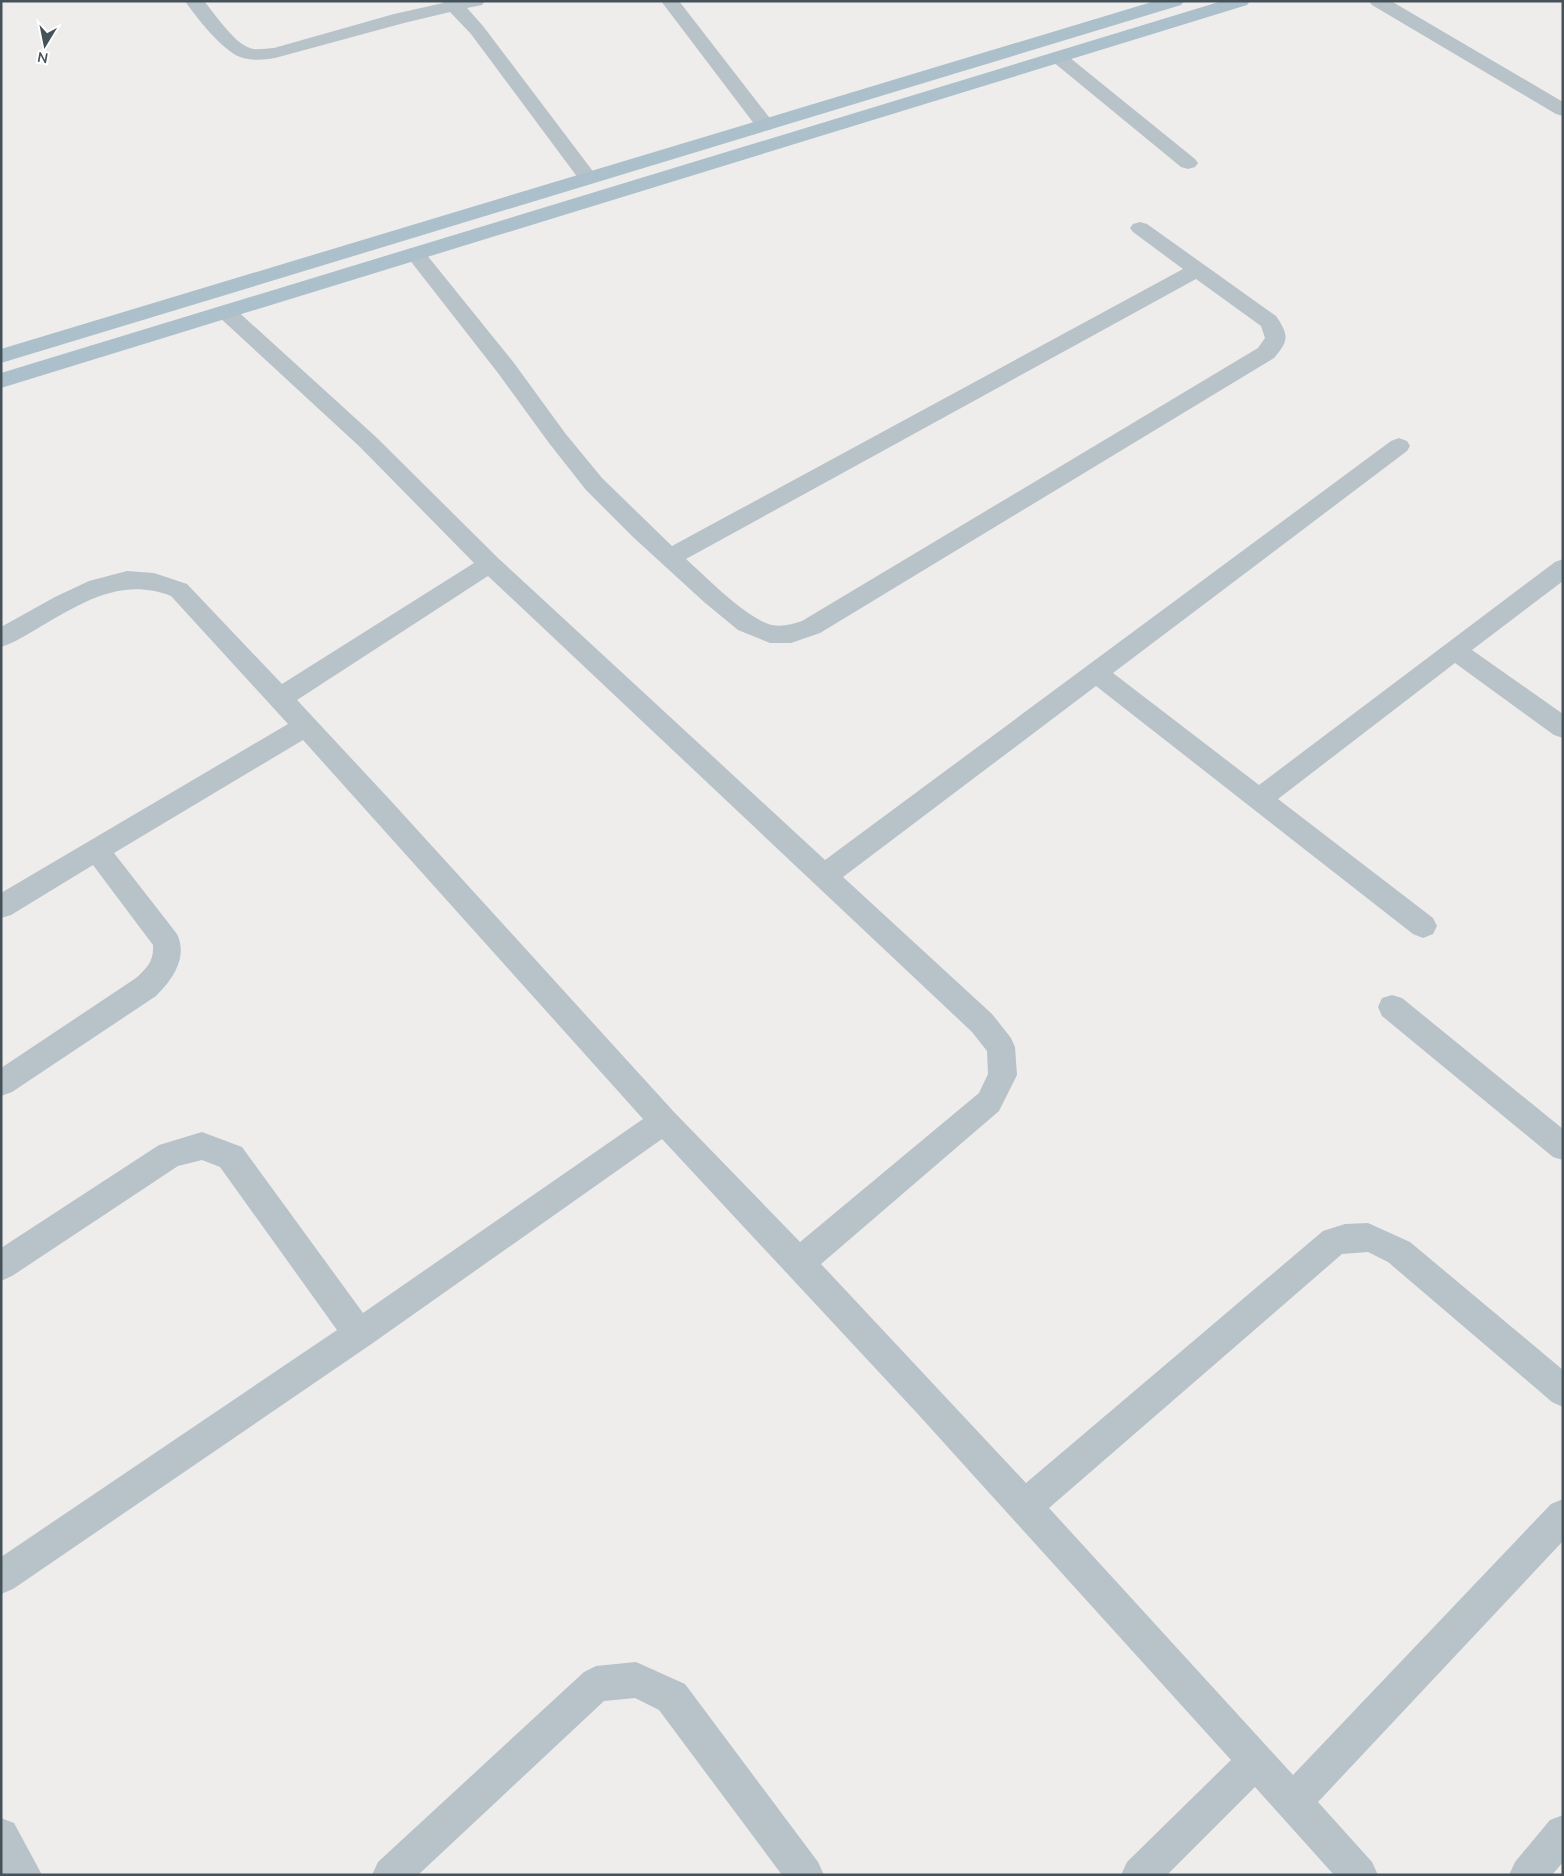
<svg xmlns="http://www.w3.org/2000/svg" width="1564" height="1876" viewBox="0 0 1564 1876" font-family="'Nunito Sans',sans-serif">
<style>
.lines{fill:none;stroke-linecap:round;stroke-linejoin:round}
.service{fill:#b7c3c9;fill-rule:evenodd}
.minor{fill:#b7c3c9;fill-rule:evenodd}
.primary{fill:#acc0cb;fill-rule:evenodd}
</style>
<rect width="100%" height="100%" fill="#efecec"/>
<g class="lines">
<g class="service">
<polygon points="661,1 679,1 772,121 775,125 772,129 765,131 758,129"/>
<polygon points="1369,1 1391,1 1563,102 1563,116 1556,114 1372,5"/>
<polygon points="1058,52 1064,53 1195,159 1198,163 1195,167 1188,169 1181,167 1052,61 1049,57 1052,53"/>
</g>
<g class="minor">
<path d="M185,1h19c11,13 30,42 46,47 7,3 17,0 24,0l120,-34 49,-11 -2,-2h44l-3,4 -15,3 16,18 115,152 -3,4 -7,2 -7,-2 -110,-148 -21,-22 -46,11 -129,35c-12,2 -23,3 -35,-1 -18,-7 -44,-40 -55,-56z"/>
<path d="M1140,222l7,2 129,92c13,19 13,25 -2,42l-454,275 -29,10h-21l-32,-13 -34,-28 -71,-65 -47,-47 -37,-47 -51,-70 -93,-119 3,-5 7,-1 7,1 92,114 51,70 37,45 70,68 511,-277 -50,-37 -3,-4 3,-4zM1196,279l65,47 4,12 -7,10 -456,273c-9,3 -20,6 -30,4 -25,-6 -66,-48 -86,-66z"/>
<path d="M226,305l7,2 143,130 122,121 327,302 566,-419 8,-3 8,3 3,5 -3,5 -294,222 146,112 296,-223 8,-3v22l-91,69 91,64v24l-9,-3 -99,-72 -177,136 155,119 4,8 -4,8 -10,4 -10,-4 -317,-248 -253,191 149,137 19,24 4,9 2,28 -18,36 -178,153 205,219 297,-252 22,-7 23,-1 42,19 153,128v37l-11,-5 -164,-140 -20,-10 -26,2 -293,254 244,267 258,-271 12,-5v42l-245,261 54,60 6,13h-44l-79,-88 -88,88h-46l6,-13 104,-102 -315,-348 -254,-273 -292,206 -357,244 -12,5v-37l336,-227 -117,-163 -18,-7 -24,6 -166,110 -11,5v-33l158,-103 43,-13 40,15 121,166 280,-194 -340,-379 -189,113 63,81c11,23 -4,45 -21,62l-144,96 -11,4v-28l135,-90c11,-10 18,-17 17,-33l-60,-80 -82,50 -10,3v-25l287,-169 -117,-128c-51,-20 -93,9 -136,34 -11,6 -21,13 -34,17v-20l54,-30 34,-16 38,-10 27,2 33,11 95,100 192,-121 -114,-116 -141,-130 -3,-5 3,-5zM488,576l484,456 15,19 1,23 -9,19 -179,149 -126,-130 -283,-311 -94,-101z"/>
<polygon points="1392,995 1402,998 1563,1129 1563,1160 1553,1157 1382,1016 1378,1007 1382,998"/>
<polygon points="636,1662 685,1684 818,1862 824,1875 782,1875 659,1710 635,1698 604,1701 418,1875 372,1875 378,1862 584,1672 596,1666"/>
<polygon points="1563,1815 1563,1862 1552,1875 1509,1875 1515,1862 1550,1820"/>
<polygon points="1,1818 14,1823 42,1875 2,1875"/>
</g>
<g class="primary">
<polygon points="1155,1 1184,1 1181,5 1,363 1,349"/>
<polygon points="1222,1 1250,1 1247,5 1,388 1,373"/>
</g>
</g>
<rect width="1564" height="1876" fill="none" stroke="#455259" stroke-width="5"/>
<g transform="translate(45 45) rotate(190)" stroke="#ffffff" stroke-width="4" paint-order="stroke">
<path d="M0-4L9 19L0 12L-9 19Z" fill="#455259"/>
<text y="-8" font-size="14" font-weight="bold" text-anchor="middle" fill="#455259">N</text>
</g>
</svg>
